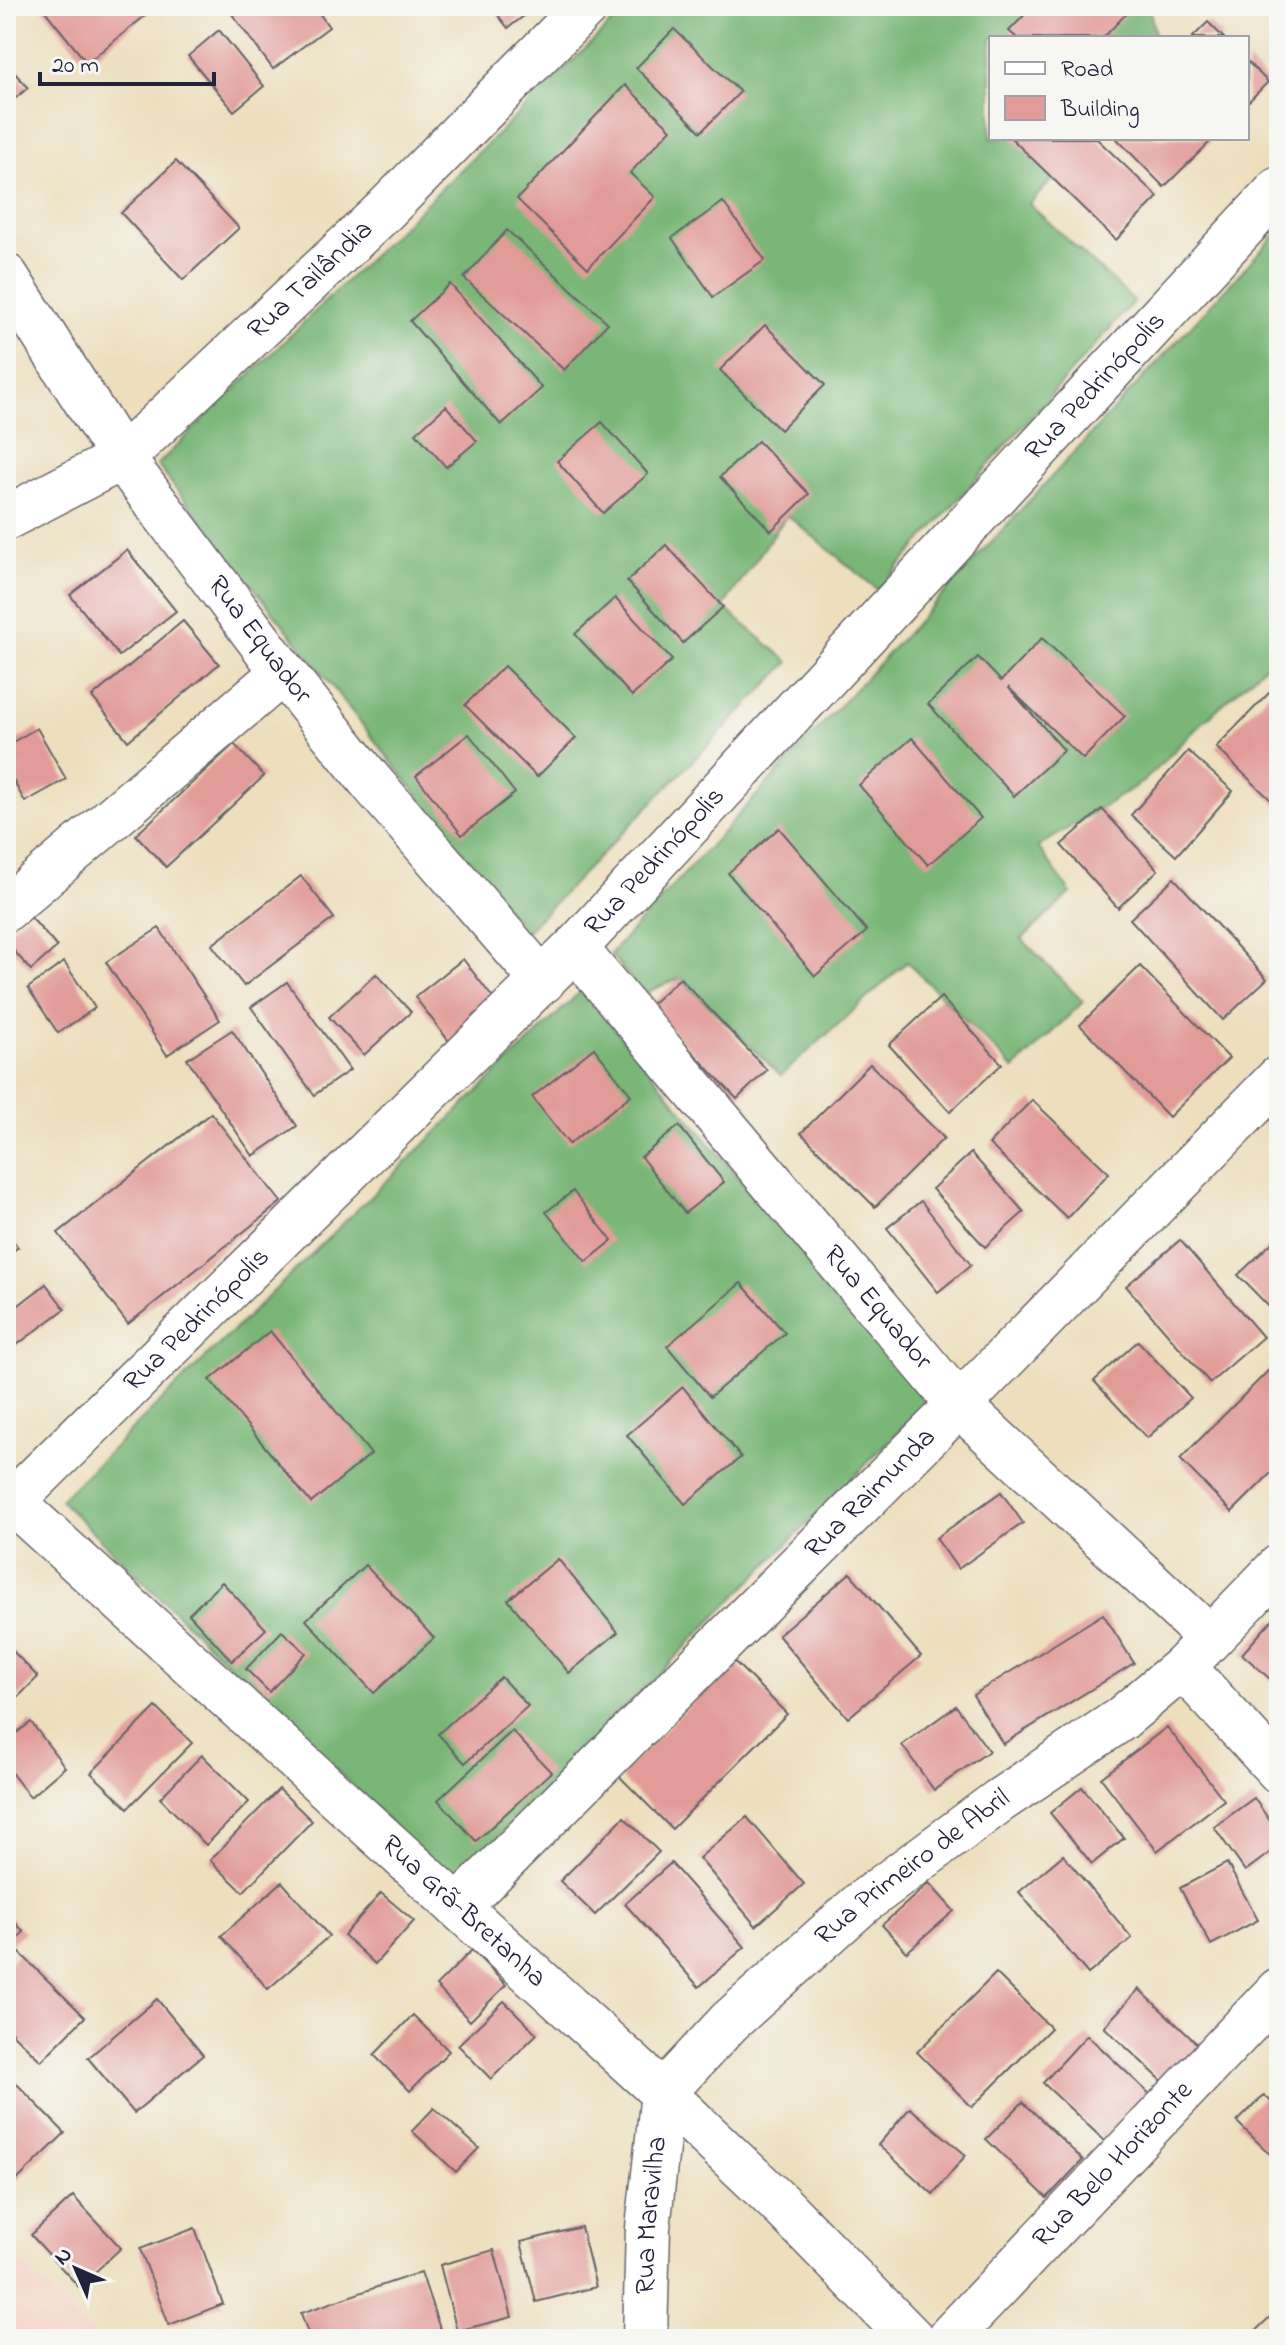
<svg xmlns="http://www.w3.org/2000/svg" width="1285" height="2345" viewBox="0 0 1285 2345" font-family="'Indie Flower',sans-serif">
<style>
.built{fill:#f6d2c3}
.forest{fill:#79b677;stroke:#4e6c59;stroke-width:2}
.building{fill:#e19b98}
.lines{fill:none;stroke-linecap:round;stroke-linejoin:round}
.street-casing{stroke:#696469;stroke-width:47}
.street{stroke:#fff;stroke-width:44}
.labels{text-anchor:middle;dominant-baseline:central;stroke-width:7;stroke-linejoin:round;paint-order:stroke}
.street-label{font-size:28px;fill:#22223b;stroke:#f6f6f2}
</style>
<rect width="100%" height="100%" fill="#f6f6f2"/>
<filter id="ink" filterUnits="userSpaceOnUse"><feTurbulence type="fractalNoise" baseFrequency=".0125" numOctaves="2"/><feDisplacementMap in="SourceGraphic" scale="16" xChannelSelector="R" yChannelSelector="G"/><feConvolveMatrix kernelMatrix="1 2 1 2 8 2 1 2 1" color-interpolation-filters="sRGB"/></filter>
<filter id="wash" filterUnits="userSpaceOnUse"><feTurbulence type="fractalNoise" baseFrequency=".006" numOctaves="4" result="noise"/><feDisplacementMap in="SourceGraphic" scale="32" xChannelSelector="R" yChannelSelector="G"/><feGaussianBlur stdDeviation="1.8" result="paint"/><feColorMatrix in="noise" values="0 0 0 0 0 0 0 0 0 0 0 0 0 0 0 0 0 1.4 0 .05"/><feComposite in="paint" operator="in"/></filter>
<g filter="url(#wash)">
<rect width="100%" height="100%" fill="#eddfbe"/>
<polygon class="built" points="6,2247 97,2339 6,2339"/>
<g class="forest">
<polygon points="629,6 1149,6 1156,38 991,38 991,138 1093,138 1029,204 1134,301 878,590 787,515 723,607 789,662 526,932 157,465"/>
<polygon points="1279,231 1279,666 1272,659 1200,725 1144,781 1038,847 1071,893 1022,939 1083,1002 1014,1069 907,962 781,1076 680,978 643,994 610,954"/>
<polygon points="582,990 927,1403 452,1883 60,1500"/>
</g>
<g id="blocks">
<g class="building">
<polygon points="41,6 157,6 87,63"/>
<polygon points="226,6 314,6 329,27 273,69"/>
<polygon points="491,6 537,6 508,28"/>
<polygon points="1033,6 1118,6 1126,14 1103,38 1017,38 1009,31"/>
<polygon points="1208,22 1224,38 1192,38"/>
<polygon points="674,29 740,92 701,132 636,68"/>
<polygon points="219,30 264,86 234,111 188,56"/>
<polygon points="1247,61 1268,82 1247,103"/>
<polygon points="6,63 28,88 6,106"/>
<polygon points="625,85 671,129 630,173 655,197 588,268 517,199"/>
<polygon points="1011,138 1096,138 1158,197 1116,240"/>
<polygon points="1116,138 1207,138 1210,142 1164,187"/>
<polygon points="176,161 239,228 183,280 121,213"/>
<polygon points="723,202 765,260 713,297 672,238"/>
<polygon points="507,230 608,323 564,370 464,278"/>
<polygon points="450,284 542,388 501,425 410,321"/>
<polygon points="765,325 825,385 780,430 720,370"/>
<polygon points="446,406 477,441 446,467 416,433"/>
<polygon points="602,422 648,474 603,513 557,461"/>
<polygon points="758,441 809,494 771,531 720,477"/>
<polygon points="666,545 723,607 683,643 627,581"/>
<polygon points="127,550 176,611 119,656 70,595"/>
<polygon points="615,598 672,660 632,696 575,634"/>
<polygon points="183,621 219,664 128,741 92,697"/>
<polygon points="1042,638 1125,716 1083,759 1008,687 1064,750 1014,796 928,704 978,657 1001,681"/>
<polygon points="504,666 576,738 537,777 465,705"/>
<polygon points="1271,691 1279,699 1279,808 1216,747"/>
<polygon points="37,728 66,779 25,802 6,767 6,746"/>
<polygon points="469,734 515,793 462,835 416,776"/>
<polygon points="912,738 981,818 928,865 859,785"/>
<polygon points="234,744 264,776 166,867 136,835"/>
<polygon points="1188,751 1233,791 1176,856 1131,815"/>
<polygon points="1102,809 1158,870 1118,908 1061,845"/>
<polygon points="779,828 867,931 815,976 728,873"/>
<polygon points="301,876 334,918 244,986 212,945"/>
<polygon points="1174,878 1267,979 1223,1020 1130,919"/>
<polygon points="28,914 57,947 31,970 6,942 6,934"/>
<polygon points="159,928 220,1020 167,1055 106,962"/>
<polygon points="463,959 499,1006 451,1044 415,997"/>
<polygon points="64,962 95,1008 58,1033 28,988"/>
<polygon points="1140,966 1229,1058 1169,1117 1080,1025"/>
<polygon points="376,974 411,1012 364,1055 329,1017"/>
<polygon points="680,978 767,1070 737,1099 649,1006"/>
<polygon points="287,982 350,1070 314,1095 251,1007"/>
<polygon points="941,997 1002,1064 950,1112 889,1045"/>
<polygon points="232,1030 297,1126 253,1156 187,1059"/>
<polygon points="594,1048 631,1095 569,1144 532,1097"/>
<polygon points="870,1064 944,1138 875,1207 801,1133"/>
<polygon points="1032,1100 1109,1173 1067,1218 989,1144"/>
<polygon points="211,1113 281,1202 128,1324 58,1233"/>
<polygon points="679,1126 724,1182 685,1213 641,1157"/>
<polygon points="971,1153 1024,1212 985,1247 932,1189"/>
<polygon points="573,1191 612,1241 586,1262 546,1212"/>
<polygon points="921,1201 971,1265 938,1292 887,1228"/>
<polygon points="6,1232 18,1247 6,1257"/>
<polygon points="1279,1236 1279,1317 1238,1275"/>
<polygon points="1180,1240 1263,1337 1210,1383 1126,1286"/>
<polygon points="741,1283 785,1333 710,1397 667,1346"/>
<polygon points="46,1284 65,1309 6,1353 6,1315"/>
<polygon points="270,1331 371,1454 311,1503 210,1380"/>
<polygon points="1138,1341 1191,1398 1147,1438 1094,1381"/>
<polygon points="1279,1360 1279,1465 1232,1512 1180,1459"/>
<polygon points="683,1387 741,1457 685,1504 627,1435"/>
<polygon points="1001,1492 1023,1523 958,1569 936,1538"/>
<polygon points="558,1559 618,1632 569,1673 508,1600"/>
<polygon points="365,1565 434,1638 374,1693 306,1620"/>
<polygon points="850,1573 921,1656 848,1718 778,1635"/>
<polygon points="222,1582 266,1629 232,1661 189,1614"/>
<polygon points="1103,1614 1134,1663 1003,1744 973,1695"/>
<polygon points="1273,1619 1279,1624 1279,1687 1242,1654"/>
<polygon points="282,1631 306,1653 269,1692 246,1669"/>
<polygon points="6,1644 38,1677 6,1709"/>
<polygon points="734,1661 787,1714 672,1829 619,1776"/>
<polygon points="501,1677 528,1706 465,1763 438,1734"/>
<polygon points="956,1706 989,1751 934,1790 902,1745"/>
<polygon points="156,1707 192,1743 128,1808 91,1773"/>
<polygon points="31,1722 65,1767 30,1797 6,1766 6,1741"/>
<polygon points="1167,1727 1224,1800 1157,1851 1101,1778"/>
<polygon points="512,1731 551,1772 476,1841 438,1800"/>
<polygon points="202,1755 249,1802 206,1845 160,1798"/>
<polygon points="1082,1787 1124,1838 1092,1864 1050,1813"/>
<polygon points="279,1789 312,1821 243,1892 210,1860"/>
<polygon points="1254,1798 1279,1834 1279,1846 1245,1871 1214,1827"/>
<polygon points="624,1817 659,1852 595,1915 560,1881"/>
<polygon points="747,1817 804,1884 756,1926 699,1858"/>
<polygon points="1063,1855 1132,1938 1088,1974 1019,1892"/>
<polygon points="671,1863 745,1947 699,1987 625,1904"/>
<polygon points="1227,1863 1258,1920 1211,1945 1180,1888"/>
<polygon points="282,1882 329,1936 268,1989 221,1936"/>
<polygon points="929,1883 954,1911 907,1952 882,1925"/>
<polygon points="381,1893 414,1921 375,1964 344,1935"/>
<polygon points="6,1913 24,1932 6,1949"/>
<polygon points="472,1950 506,1985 470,2021 436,1986"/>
<polygon points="19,1952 85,2017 41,2061 6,2027 6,1966"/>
<polygon points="996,1973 1051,2028 972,2107 917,2052"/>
<polygon points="1139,1989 1208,2054 1173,2091 1104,2027"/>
<polygon points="157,1999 203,2055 134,2113 88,2058"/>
<polygon points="504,2001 537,2034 491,2079 458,2045"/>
<polygon points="413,2015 449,2051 410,2091 374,2055"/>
<polygon points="1087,2035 1154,2098 1108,2144 1043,2083"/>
<polygon points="6,2073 65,2133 9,2188 6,2184"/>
<polygon points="1264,2095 1279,2109 1279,2163 1237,2122"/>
<polygon points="1023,2102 1083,2160 1047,2198 986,2139"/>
<polygon points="434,2108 479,2148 456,2172 412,2131"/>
<polygon points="910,2108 966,2155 933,2194 878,2145"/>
<polygon points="73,2196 121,2248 79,2287 31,2235"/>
<polygon points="581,2227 596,2287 536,2302 521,2242"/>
<polygon points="195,2228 223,2304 169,2325 140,2249"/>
<polygon points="494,2250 512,2317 457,2331 440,2265"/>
<polygon points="421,2272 442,2335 432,2339 310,2339 301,2313"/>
<polygon points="1279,2308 1279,2339 1247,2339"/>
</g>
</g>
</g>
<g filter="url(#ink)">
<use href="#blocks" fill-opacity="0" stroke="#696469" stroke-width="2"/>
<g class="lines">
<g class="street-casing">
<g id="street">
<path id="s1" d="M6,276l116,182 161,214 89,111 171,198"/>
<path id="s2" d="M6,518l116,-60 261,-246 203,-206"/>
<polyline points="6,909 283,672"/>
<path id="s3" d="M575,948l384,457 251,233"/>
<path id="s4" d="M6,1496l657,597 117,111 132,135"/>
<path id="s5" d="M6,1508l569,-560 704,-759"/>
<polyline points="1183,1667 1279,1771"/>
<path id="s6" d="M458,1907l501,-502 320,-327"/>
<path id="s7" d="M645,2339l3,-111 15,-135 66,-71 134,-120 136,-101 122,-82 62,-52 96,-100"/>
<path id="s8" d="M948,2339l331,-349"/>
</g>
</g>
<use href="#street" class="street"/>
</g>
</g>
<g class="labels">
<g class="street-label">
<text stroke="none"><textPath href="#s2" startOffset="390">Rua Tailândia</textPath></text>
<text stroke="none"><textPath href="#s5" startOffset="1564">Rua Pedrinópolis</textPath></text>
<text stroke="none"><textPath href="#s1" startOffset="444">Rua Equador</textPath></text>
<text stroke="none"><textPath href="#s5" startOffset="916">Rua Pedrinópolis</textPath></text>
<text stroke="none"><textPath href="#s3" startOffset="470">Rua Equador</textPath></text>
<text stroke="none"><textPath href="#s5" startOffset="268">Rua Pedrinópolis</textPath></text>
<text stroke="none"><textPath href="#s6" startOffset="584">Rua Raimunda</textPath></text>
<text stroke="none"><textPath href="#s7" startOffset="584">Rua Primeiro de Abril</textPath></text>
<text stroke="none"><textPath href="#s4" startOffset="618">Rua Grã-Bretanha</textPath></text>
<text stroke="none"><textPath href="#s8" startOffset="240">Rua Belo Horizonte</textPath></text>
<text stroke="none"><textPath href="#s7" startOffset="124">Rua Maravilha</textPath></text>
</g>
</g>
<rect width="1285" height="2345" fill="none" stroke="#f6f6f2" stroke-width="32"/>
<rect x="989" y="36" width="260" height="104" fill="#f6f6f2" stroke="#a1a1a9" stroke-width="2"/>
<rect x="1005" y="62" width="40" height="12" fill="#ffffff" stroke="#a1a1a9" stroke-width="2"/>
<text x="1061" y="76" font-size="24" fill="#22223b">Road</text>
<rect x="1005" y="96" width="40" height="24" fill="#e19b98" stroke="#a1a1a9" stroke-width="2"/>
<text x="1061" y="116" font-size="24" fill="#22223b">Building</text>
<g transform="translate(76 2269) rotate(315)" stroke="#f6f6f2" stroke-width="6" paint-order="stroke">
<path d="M0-6L14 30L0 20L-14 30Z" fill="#22223b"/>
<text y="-12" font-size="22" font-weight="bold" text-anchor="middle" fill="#22223b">N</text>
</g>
<path d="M40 72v12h174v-12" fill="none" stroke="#22223b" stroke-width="4"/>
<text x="52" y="72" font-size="24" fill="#22223b" stroke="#f6f6f2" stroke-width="6" paint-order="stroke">20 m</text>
</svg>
